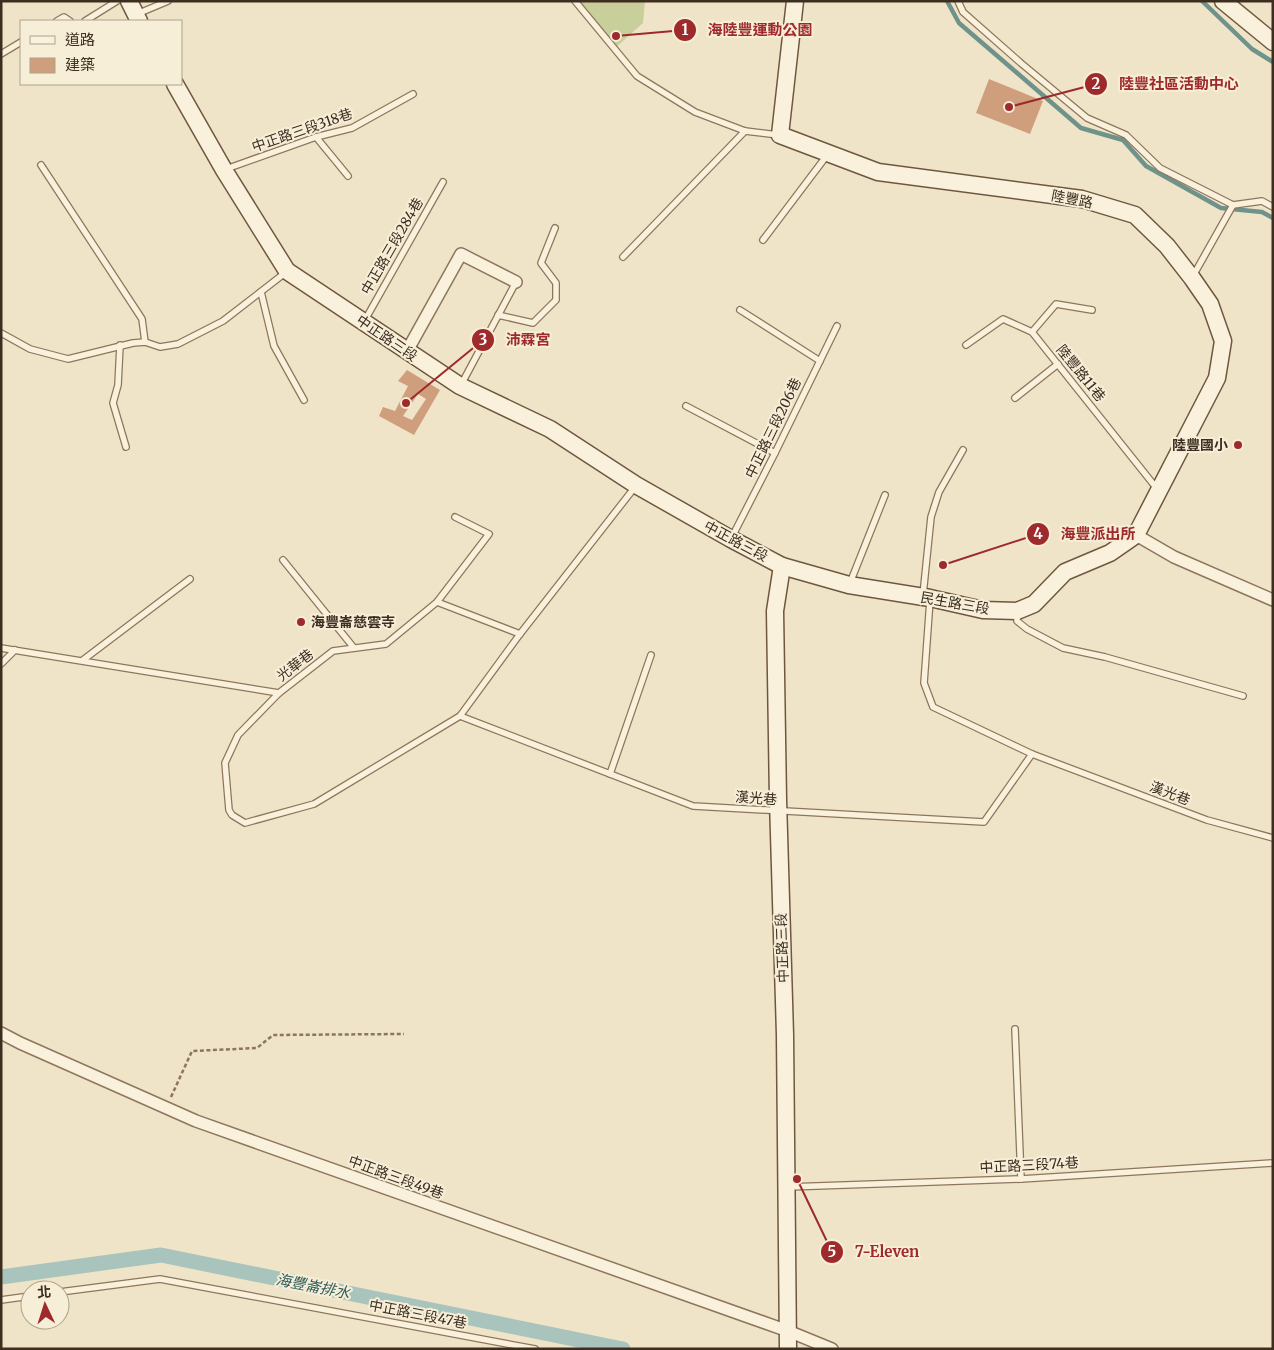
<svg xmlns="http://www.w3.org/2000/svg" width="1274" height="1350" viewBox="0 0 1274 1350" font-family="Merriweather,'Noto Sans TC',serif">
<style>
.green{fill:#c9cf9b}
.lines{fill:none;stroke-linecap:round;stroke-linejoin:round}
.stream{stroke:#6f938a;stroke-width:4.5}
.canal{stroke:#a9c4bc;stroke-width:15}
.building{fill:#cf9f7d;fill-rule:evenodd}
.lane-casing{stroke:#8d765c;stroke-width:8}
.street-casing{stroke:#8d765c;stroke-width:14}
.secondary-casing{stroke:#6f573f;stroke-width:19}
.path{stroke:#8d765c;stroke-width:2.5;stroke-dasharray:4 2.5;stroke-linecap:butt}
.lane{stroke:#faf1dc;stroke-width:5.5}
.street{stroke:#faf1dc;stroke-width:11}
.secondary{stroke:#faf1dc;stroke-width:16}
.poi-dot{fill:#9e2a2b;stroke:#f7eed8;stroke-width:2}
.labels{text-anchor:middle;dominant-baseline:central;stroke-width:4;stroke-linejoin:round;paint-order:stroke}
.street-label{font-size:14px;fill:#3d2e20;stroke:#f7eed8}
.poi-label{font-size:14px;font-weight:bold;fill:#3d2e20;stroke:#f7eed8;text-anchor:end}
.water-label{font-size:15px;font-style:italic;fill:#2f5d5a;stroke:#f7eed8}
.leader{fill:none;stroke:#9e2a2b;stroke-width:2}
.callout-dot{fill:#9e2a2b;stroke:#f7eed8;stroke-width:2}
.mark-label{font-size:15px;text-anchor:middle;font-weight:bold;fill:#fff}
.callout-label{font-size:15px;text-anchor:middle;font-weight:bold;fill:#9e2a2b;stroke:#f7eed8;stroke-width:4;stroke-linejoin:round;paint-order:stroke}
</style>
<rect width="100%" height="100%" fill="#f0e4c8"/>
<polygon class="green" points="575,1 645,1 643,23 614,49"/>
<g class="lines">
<g class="stream">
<polyline points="947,1 959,23 1081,128 1123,140 1146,166 1221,208 1262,212 1273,218"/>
<polyline points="1202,1 1252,49 1273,62"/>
</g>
<polyline class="canal" points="1,1277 161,1255 623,1349"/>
</g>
<g class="building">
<polygon points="989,79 1043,101 1030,134 976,113"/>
<path d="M407,370l33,20 -26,45 -35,-19 4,-9 12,4 13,-25 -10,-5zM418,394l8,5 -14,21 -9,-4z"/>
</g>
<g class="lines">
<g class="lane-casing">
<g id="lane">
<polyline points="575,1 637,76 695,112 745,131 778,135"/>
<polyline points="958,1 963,12 1022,64 1087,118 1126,135 1160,168 1233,205 1262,201 1273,207"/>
<polyline points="137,14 168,1"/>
<polyline points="57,21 64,17 70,21"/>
<polyline points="85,21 117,1"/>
<polyline points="1,54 21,42"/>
<polyline points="316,137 348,176"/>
<polyline points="41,165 142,319 145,342"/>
<polyline points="226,169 316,137 352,128 413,94"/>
<polyline points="763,240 828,154"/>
<polyline points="623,257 745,131"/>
<polyline points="1193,276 1233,205"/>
<polyline points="261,292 274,346 304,400"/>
<polyline points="740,310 820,361"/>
<polyline points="498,315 533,323 556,300 556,283 541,263 555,228"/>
<polyline points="365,320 443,182"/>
<polyline points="1032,332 1056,304 1092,310"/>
<polyline points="1,333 30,349 68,359 133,343 145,342 160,347 178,344 223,321 285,273"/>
<polyline points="120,345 118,385 113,403 126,447"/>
<polyline points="966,345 1003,319 1032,332 1158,490"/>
<polyline points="461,385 516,282"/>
<polyline points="1015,398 1058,364"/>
<polyline points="686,406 775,453"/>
<polyline points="732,537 775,453 837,326"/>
<polyline points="283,560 354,648"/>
<polyline points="850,583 885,495"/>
<polyline points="923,595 931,517 939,492 963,450"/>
<polyline points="930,600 924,683 933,707 1032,754 1207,820 1273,838"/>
<polyline points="437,602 520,634"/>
<polyline points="1017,613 1017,621 1027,629 1063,648 1105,657 1243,696"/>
<polyline points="1,648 279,693 333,651 386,644 437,602 489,534 455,517"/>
<polyline points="83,660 190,579"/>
<polyline points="1,664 15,650"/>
<polyline points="279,693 238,735 225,763 229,810 232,815 245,823 314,804 460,716 520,634 635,487"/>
<polyline points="460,716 693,806 984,822 1032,754"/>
<polyline points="610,774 651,655"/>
<polyline points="1015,1029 1021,1179"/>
<polyline points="788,1187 1021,1179 1273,1163"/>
<polyline points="60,1292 160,1279 535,1349"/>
<polyline points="1,1300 30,1296"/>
</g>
</g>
<g class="street-casing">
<g id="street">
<polyline points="407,351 461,254 516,282"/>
<polyline points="1136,535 1174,557 1273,600"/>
<polyline points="1,1033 20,1043 196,1121 788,1331 832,1349"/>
</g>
</g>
<g class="secondary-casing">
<g id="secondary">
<polyline points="129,1 139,21"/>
<polyline points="1223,1 1273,42"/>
<polyline points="175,84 224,170 287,271 460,386 550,429 636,485 731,539 782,566 849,585 930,598 983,610 1017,611 1034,604 1065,572 1110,553 1136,535 1217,378 1223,341 1210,304 1192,278 1167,246 1135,215 1082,199 878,172 780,135 795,1"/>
<polyline points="782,566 775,611 778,800 785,1035 788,1349"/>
</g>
</g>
<polyline class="path" points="171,1097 192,1051 257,1048 273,1035 404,1034"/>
<use href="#lane" class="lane"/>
<use href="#street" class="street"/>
<use href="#secondary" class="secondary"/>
</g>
<g class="poi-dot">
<circle cx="1238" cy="445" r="5"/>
<circle cx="301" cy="622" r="5"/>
</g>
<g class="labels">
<g class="street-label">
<text transform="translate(302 130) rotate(-19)">中正路三段318巷</text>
<text transform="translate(1072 199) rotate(11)">陸豐路</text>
<text transform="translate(392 246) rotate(-60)">中正路三段284巷</text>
<text transform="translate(387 338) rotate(34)">中正路三段</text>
<text transform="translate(1081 373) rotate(51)">陸豐路11巷</text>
<text transform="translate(773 428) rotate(-64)">中正路三段206巷</text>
<text transform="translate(736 541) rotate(28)">中正路三段</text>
<text transform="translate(955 603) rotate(10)">民生路三段</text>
<text transform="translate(295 665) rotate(-38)">光華巷</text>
<text transform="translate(1170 793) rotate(21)">漢光巷</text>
<text transform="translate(756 798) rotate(4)">漢光巷</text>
<text transform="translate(782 948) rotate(-92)">中正路三段</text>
<text transform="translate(1029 1165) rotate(-3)">中正路三段74巷</text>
<text transform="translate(396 1177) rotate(20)">中正路三段49巷</text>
<text transform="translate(418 1314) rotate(11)">中正路三段47巷</text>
</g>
<g class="poi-label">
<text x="1228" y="445">陸豐國小</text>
<text x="311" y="622" text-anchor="start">海豐崙慈雲寺</text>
</g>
<g class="water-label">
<text transform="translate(313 1286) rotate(11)">海豐崙排水</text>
</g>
</g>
<path class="leader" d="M616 36L685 30M1009 107L1096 84M406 403L483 340M943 565L1038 534M797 1179L832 1252"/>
<g class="callout-dot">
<circle cx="616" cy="36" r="5"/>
<circle cx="1009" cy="107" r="5"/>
<circle cx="406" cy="403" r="5"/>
<circle cx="943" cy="565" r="5"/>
<circle cx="797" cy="1179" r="5"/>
<circle cx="685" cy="30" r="12"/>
<circle cx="1096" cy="84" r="12"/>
<circle cx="483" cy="340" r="12"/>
<circle cx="1038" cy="534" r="12"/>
<circle cx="832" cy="1252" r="12"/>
</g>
<g class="mark-label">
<text x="685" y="35">1</text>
<text x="1096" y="89">2</text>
<text x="483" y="345">3</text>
<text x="1038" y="539">4</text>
<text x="832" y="1257">5</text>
</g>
<g class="callout-label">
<text x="760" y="35">海陸豐運動公園</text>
<text x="1179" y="89">陸豐社區活動中心</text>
<text x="528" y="345">沛霖宮</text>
<text x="1098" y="539">海豐派出所</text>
<text x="887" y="1257">7-Eleven</text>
</g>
<rect width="1274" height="1350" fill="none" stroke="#3d2e20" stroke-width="5"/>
<rect x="20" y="20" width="162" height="65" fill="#f7eed8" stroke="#ada18e"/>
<rect x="30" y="36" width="25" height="8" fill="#faf1dc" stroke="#ada18e"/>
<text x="65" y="45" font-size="15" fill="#3d2e20">道路</text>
<rect x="30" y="58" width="25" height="15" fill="#cf9f7d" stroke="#ada18e"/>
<text x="65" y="70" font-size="15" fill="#3d2e20">建築</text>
<g transform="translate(45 1305) rotate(356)"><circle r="24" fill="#f7eed8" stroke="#ada18e"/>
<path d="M0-4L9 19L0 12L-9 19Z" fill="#9e2a2b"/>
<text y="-8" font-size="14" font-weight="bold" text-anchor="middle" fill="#3d2e20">北</text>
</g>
</svg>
